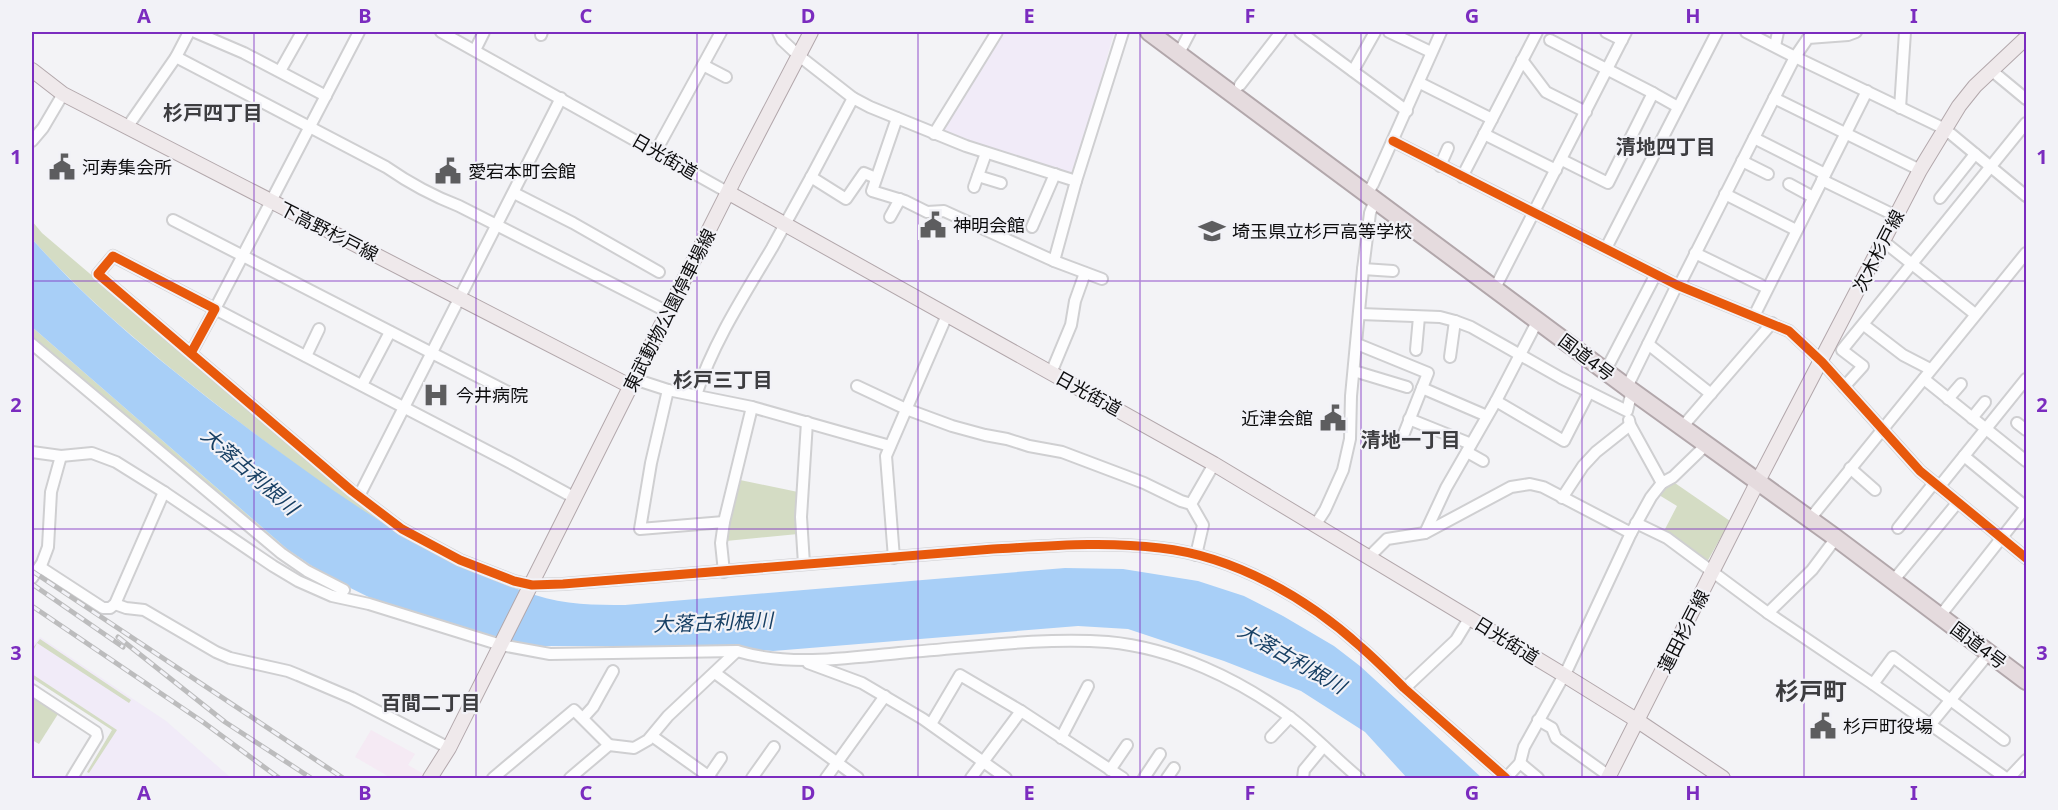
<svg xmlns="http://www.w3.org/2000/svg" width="2058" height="810" viewBox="0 0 2058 810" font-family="'Noto Sans','Noto Sans JP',sans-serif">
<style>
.commercial{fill:#f1ebf8}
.industrial{fill:#f5eaf4}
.green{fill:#d4dcc4}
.water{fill:#a8cff7}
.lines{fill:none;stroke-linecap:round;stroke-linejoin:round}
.minor-casing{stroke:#cfcfd1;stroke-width:14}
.major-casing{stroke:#b2a7ab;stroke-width:16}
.highway-casing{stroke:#b2a7ab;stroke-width:20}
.minor{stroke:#fdfdfe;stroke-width:10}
.major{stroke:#efe9eb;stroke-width:14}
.highway{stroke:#e5dbde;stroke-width:16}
.rail-casing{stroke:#bcbcbd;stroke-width:5}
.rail{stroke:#f2f2f7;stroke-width:3;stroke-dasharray:9;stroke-linecap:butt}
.cycleway-casing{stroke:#f2f2f7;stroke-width:13}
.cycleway{stroke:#e8590c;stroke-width:9}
.grid{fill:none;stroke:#7b2cbf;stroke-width:1.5;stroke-opacity:0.55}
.labels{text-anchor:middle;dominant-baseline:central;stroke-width:4.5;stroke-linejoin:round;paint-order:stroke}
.street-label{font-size:18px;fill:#0c0c0d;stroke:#f2f2f7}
.poi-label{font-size:18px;fill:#0c0c0d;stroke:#f2f2f7;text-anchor:start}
.neighbourhood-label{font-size:20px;font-weight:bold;fill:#3d3d40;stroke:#f2f2f7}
.water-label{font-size:20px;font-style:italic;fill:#173f63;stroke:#f2f2f7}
.district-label{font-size:24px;font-weight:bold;fill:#3d3d40;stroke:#f2f2f7}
.neatline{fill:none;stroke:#7b2cbf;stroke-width:2}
.grid-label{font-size:20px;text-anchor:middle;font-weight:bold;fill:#7b2cbf}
</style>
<rect width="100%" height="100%" fill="#f3f3f6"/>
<g class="commercial">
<polygon points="1005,32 1114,32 1075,173 1072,176 945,134 944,128"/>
<polygon points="40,637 166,721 231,778 83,778 112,730 32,678 32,646"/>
</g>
<polygon class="industrial" points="371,730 415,754 408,765 429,777 428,778 391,778 355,757"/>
<g class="green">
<path d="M32,221l10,12 341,290c-44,-24 -84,-56 -124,-86 -80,-61 -160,-123 -227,-198z"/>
<polygon points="32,327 287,549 328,577 286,553 32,338"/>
<polygon points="740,480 798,492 798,534 726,541"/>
<polygon points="1672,481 1730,521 1707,562 1663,533 1677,506 1659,495"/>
<polygon points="40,639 131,700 129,703 37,643 34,649 32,649"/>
<polygon points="32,674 117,730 89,773 87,772 112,730 32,678"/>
<polygon points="32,697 58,714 39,744 32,740"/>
</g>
<path class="water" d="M32,239c65,73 141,133 218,191 89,66 179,132 285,165 30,10 60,10 90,10l440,-37 58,1 75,12 46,15 39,20 51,30 26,20 122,112h-75l-42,-46 -64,-41 -77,-30 -96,-32 -50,-3 -305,25 -61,-5h-170l-28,-4 -123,-34 -63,-31 -41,-28 -255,-222z"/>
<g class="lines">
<g class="minor-casing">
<g id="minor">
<polyline points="195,32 244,53 326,96"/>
<polyline points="359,32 215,309 509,462 575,498"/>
<polyline points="441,32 729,193"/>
<polyline points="778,32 782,40 798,55 853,98 870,107 966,146 1076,181 1123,32"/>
<polyline points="1300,32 1407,111"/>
<polyline points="1389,32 1431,52"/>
<polyline points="1606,32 1622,40"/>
<polyline points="1856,32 1848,35 1808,38 1795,57 1945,129 2026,196"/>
<polyline points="541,35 542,32"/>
<polyline points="1550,40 1653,93 1608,183 1562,160"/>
<polyline points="1775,46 1778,32"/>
<polyline points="475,50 484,32"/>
<polyline points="1179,53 1190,32"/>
<path d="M176,57l210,110c23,16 47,29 73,39l209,106"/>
<polyline points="1522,60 1546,92 1586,112"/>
<polyline points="703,65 726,77"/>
<polyline points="1991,70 2026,99"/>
<polyline points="280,71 302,32"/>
<polyline points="1353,71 1375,32"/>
<polyline points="1420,83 1492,119"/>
<polyline points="1240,85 1281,32"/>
<polyline points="1653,93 1678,107"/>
<polyline points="1774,98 1920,170"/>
<polyline points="1900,108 1905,32"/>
<polyline points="897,118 872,191 905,201 927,212 944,211 1054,261 1076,181"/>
<polyline points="128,126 176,57 189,32"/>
<polyline points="934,134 997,32"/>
<polyline points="1484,134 1556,170"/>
<polyline points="1754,138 1825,174"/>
<polyline points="32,141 43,128 63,94"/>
<polyline points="1393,141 1677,285 1789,331 1822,362 1920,471 2026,558"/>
<polyline points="656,151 721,32"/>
<polyline points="1742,161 1768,174"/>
<polyline points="1440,166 1448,148"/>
<polyline points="978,176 1001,183"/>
<polyline points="811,177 846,199 864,173 876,178"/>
<polyline points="1462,177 1537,32"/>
<polyline points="1822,180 1896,216"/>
<polyline points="1789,184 1813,197"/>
<polyline points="974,187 986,153"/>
<polyline points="514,193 573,223 659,272"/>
<polyline points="1367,194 1373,184 1441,32"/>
<polyline points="1725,194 1796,230"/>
<polyline points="1940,198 1975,154"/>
<polyline points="890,217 900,199"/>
<polyline points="173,220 508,392"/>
<polyline points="1032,227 1055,174"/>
<polyline points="1883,241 1975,314"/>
<polyline points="1606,248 1717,32"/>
<polyline points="1695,253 1767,288"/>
<polyline points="1054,261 1102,279"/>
<polyline points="1363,269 1393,271"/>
<polyline points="1679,286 1795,57 1746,32"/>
<polyline points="1495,288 1626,32"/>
<polyline points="1360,314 1440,317 1455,321 1471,327 1561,378 1627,411 1632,391"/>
<polyline points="1754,316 1867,91"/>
<polyline points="1864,325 1903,355 1930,369"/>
<polyline points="32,344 281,553 307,571 344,590"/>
<polyline points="1357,344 1428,373 1403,436"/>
<polyline points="1648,344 1711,394"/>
<polyline points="1416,350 1419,317"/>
<path d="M191,353l24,-44 -102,-53 -15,18 254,217 50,38 58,31 54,21 18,4 31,-1 430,-35c55,-3 112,-8 167,-1 74,8 147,50 201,99 15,13 29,27 43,41 34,30 68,60 102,90"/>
<polyline points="306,356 319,329"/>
<polyline points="1450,357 1455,321"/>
<polyline points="1606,370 1656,274"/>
<polyline points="1354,371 1407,387"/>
<polyline points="1051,373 1071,325 1075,301 1085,273"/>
<polyline points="634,379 668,390 752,407 890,446"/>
<polyline points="1924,379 2026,461"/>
<polyline points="362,385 390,332"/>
<polyline points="857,386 906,409 952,426 985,435 1007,439 1029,446 1062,452 1144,483 1181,501 1191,504"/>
<polyline points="1627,387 1677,285"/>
<polyline points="1844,387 1863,366 1842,350 2026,123"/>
<polyline points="1422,388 1487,416"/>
<polyline points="668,390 651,463 640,529 724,522"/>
<path d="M696,395c17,-52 48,-100 76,-147 28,-50 55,-100 81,-150"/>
<polyline points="1948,399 1961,384"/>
<polyline points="1496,401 1564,441 1589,392"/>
<polyline points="1972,418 1985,402"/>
<polyline points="1409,419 1471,444"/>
<polyline points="1629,420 1630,425 1662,483"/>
<polyline points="2017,423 2026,430"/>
<polyline points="1683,426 1772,323"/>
<path d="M32,452l29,4 31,-3 24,9 48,30 109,74 25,15 34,15 37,8 132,41 49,9 187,-3c53,16 108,7 162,2 69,-5 140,-16 209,-11 65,6 131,37 183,76 24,18 45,41 68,60"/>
<polyline points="1467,452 1483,461"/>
<polyline points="1964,456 2026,507"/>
<polyline points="1850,468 1875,490"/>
<polyline points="1939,487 2026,379"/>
<polyline points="359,496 561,98"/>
<polyline points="1562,498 1583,466 1596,452 1630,425"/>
<polyline points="1809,520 2026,253"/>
<polyline points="1636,523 1667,538 1768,613 1873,684 2006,778"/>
<polyline points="1316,524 1325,510 1343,470 1350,439 1351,396 1363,269 1370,213 1375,200"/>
<polyline points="1898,528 1934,483"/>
<polyline points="1425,533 1446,488 1496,401 1538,320"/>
<polyline points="1196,555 1203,525 1191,504 1214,464"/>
<polyline points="1370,556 1387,539 1425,533 1511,487 1530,484 1543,487 1631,533"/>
<polyline points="894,558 886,456 947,315"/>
<polyline points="804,564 801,517 807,422"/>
<polyline points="40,567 103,608 110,608 115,604 164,492"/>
<polyline points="724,572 721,543 724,522 752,407"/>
<polyline points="32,578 42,563 48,547 51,492 61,456"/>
<polyline points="1893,581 1958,502"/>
<polyline points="115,604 126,608 144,610 216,652 230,658 288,671 298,675 352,698 449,748"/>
<polyline points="1768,613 1812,570 1836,538"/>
<polyline points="1940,616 2026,507"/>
<polyline points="808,663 862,683 923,719 1006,778"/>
<polyline points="715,673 858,778"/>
<polyline points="1873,684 1893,657 2004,740"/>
<polyline points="1405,688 1456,640 1470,617"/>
<polyline points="32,690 96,732 97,737 72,778"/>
<polyline points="583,718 593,707 613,671"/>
<polyline points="1538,720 1552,728 1556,738 1609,776"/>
<polyline points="931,724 960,675 1021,711 1123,778"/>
<polyline points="1930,725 1989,653"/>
<polyline points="652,736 711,778"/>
<polyline points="1271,737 1290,717"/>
<polyline points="1061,738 1088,686"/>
<polyline points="1520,763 1538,778"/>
<polyline points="1110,770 1127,745"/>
<polyline points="708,777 721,758"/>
<polyline points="493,778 574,710 609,745"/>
<polyline points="570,778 609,745 634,748 648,740 668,716 737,651"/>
<polyline points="752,778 774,747"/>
<polyline points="826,778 885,696"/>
<polyline points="971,778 1021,711"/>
<polyline points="1144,778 1160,754"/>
<polyline points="1167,778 1174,768"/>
<polyline points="1303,778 1304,770 1323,747"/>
<polyline points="1506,778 1520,763 1524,747 1568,668 1631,533 1651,497 1662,483 1673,477 1706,445"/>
<polyline points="2009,778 2026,760"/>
</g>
</g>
<g class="major-casing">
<g id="major">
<polyline points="32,70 63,94 630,386"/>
<polyline points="729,193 1214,464 1564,675 1638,721 1723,778"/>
<polyline points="430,778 449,748 738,172 811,32"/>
<polyline points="1608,778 1757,483 1920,170 1959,106 1975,86 2026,38"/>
</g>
</g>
<g class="highway-casing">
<polyline id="highway" points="1149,32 1632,391 1836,538 2026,681"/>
</g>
<use href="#minor" class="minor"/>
<use href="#major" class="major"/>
<use href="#highway" class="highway"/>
<g class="rail-casing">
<g id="rail">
<polyline points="32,571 343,778"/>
<polyline points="32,584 123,647"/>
<polyline points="32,606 203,722 279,778"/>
<polyline points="118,637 225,722 311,778"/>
</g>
</g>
<use href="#rail" class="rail"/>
<g class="cycleway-casing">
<g id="cycleway">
<polyline points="1393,141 1677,285 1789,331 1822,362 1920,471 2026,558"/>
<path d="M191,353l24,-44 -102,-53 -15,18 254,217 50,38 58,31 54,21 18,4 31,-1 430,-35c55,-3 112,-8 167,-1 74,8 147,50 201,99 15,13 29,27 43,41 34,30 68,60 102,90"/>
</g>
</g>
<use href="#cycleway" class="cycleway"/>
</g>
<path class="grid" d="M254,32v746M476,32v746M697,32v746M918,32v746M1140,32v746M1361,32v746M1582,32v746M1804,32v746M32,281h1994M32,529h1994"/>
<defs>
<g id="civic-bare" transform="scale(2.07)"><path d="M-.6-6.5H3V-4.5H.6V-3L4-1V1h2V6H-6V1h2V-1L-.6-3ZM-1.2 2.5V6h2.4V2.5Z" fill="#5d5d5f" stroke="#f2f2f7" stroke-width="2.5" paint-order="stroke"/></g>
<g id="school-bare" transform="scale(2.07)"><path d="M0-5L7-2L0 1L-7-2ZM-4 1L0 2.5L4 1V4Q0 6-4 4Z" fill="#5d5d5f" stroke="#f2f2f7" stroke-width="2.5" paint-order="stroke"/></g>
<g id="hospital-bare" transform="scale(2.07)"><path d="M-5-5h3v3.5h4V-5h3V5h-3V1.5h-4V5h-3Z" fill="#5d5d5f" stroke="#f2f2f7" stroke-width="2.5" paint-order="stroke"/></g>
</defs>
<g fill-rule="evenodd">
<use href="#civic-bare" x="62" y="167"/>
<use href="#civic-bare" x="448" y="171"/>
<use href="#civic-bare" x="933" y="225"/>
<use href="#school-bare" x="1212" y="231"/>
<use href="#hospital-bare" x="436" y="395"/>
<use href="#civic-bare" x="1333" y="418"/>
<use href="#civic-bare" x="1823" y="726"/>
</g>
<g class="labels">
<g class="street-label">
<text transform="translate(665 156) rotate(30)">日光街道</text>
<text transform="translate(329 231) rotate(27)">下高野杉戸線</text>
<text transform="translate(1878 251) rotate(-63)">次木杉戸線</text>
<text transform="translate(669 310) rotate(-63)">東武動物公園停車場線</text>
<text transform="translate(1587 357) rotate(37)">国道4号</text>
<text transform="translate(1089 393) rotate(29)">日光街道</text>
<text transform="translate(1683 631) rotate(-63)">蓮田杉戸線</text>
<text transform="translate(1507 640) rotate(32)">日光街道</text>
<text transform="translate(1979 645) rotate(37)">国道4号</text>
</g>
<g class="poi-label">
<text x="82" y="167">河寿集会所</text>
<text x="468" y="171">愛宕本町会館</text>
<text x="953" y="225">神明会館</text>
<text x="1232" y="231">埼玉県立杉戸高等学校</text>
<text x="456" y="395">今井病院</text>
<text x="1313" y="418" text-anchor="end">近津会館</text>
<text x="1843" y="726">杉戸町役場</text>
</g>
<g class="neighbourhood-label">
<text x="213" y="112">杉戸四丁目</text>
<text x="1666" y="146">清地四丁目</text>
<text x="723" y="379">杉戸三丁目</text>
<text x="1411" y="439">清地一丁目</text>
<text x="431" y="702">百間二丁目</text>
</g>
<g class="water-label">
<text transform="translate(250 471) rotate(41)">大落古利根川</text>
<text transform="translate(713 622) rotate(-2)">大落古利根川</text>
<text transform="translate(1292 658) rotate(30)">大落古利根川</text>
</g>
<g class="district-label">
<text x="1811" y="690">杉戸町</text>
</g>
</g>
<rect width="2058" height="810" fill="none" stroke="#f2f2f7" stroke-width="66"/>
<rect x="33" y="33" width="1992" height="744" class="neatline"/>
<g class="grid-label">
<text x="144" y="23">A</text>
<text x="365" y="23">B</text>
<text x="586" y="23">C</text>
<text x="808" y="23">D</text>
<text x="1029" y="23">E</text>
<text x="1250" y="23">F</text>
<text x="1472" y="23">G</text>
<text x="1693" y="23">H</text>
<text x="1914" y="23">I</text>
<text x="16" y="164">1</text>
<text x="2042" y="164">1</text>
<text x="16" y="412">2</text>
<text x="2042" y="412">2</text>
<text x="16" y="660">3</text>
<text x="2042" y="660">3</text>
<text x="144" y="800">A</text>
<text x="365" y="800">B</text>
<text x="586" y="800">C</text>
<text x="808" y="800">D</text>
<text x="1029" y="800">E</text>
<text x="1250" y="800">F</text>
<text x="1472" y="800">G</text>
<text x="1693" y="800">H</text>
<text x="1914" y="800">I</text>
</g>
</svg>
